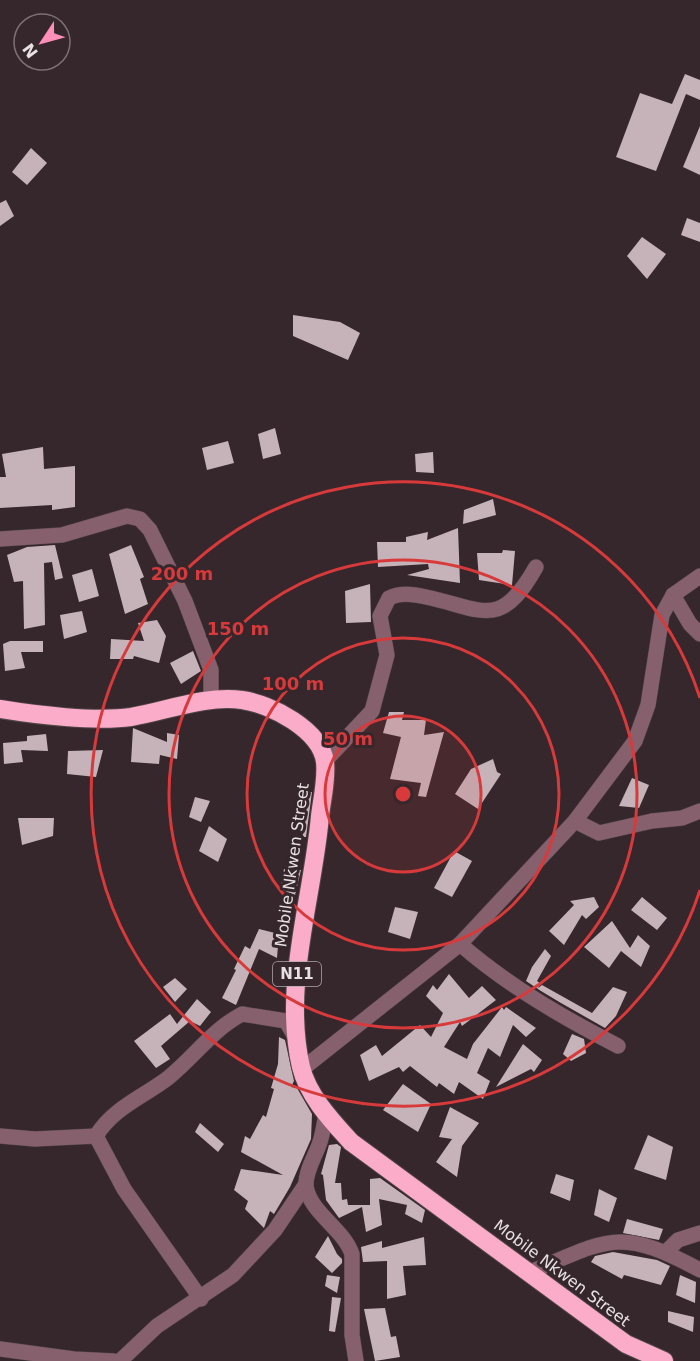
<svg xmlns="http://www.w3.org/2000/svg" width="700" height="1361" viewBox="0 0 700 1361" font-family="'DejaVu Sans',sans-serif">
<style>
.building{fill:#c5b3b9}
.lines{fill:none;stroke-linecap:round;stroke-linejoin:round}
.minor-casing{stroke:#524549;stroke-width:16}
.highway-casing{stroke:#524549;stroke-width:20}
.minor{stroke:#87606d;stroke-width:15}
.highway{stroke:#fbacc8;stroke-width:18}
.ring{fill:none;stroke:#d83a3b;stroke-width:3}
.labels{text-anchor:middle;dominant-baseline:central;stroke-width:6;stroke-linejoin:round;paint-order:stroke}
.shield{fill:#35272c;stroke:#b3a8ac;stroke-width:1.5}
.shield-label{font-size:15px;font-weight:bold;fill:#e9e0e3}
.street-label{font-size:16px;fill:#e9e0e3;stroke:#35272c}
.centre{fill:#d83a3b;stroke:#35272c;stroke-width:3}
.ring-label{font-size:18px;text-anchor:middle;font-weight:bold;fill:#d83a3b;stroke:#35272c;stroke-width:6;stroke-linejoin:round;paint-order:stroke}
</style>
<rect width="100%" height="100%" fill="#35272c"/>
<g class="building">
<polygon points="685,74 700,80 700,100 686,94 656,171 616,157 640,93 672,104"/>
<polygon points="700,126 700,175 683,167"/>
<polygon points="31,148 47,163 27,185 12,172"/>
<polygon points="6,200 14,216 0,226 0,203"/>
<polygon points="687,218 700,223 700,242 681,235"/>
<polygon points="642,237 666,254 647,279 627,256"/>
<polygon points="293,315 340,322 360,333 348,360 293,336"/>
<polygon points="275,428 281,454 263,459 258,434"/>
<polygon points="228,441 234,463 207,470 202,448"/>
<polygon points="43,447 44,469 75,466 75,507 52,510 52,505 0,508 0,477 6,477 2,454"/>
<polygon points="433,452 434,473 416,472 415,454"/>
<polygon points="493,499 496,515 463,524 464,510"/>
<polygon points="458,528 460,583 407,575 429,569 428,564 378,567 377,542 406,542 406,537 428,532 427,540"/>
<polygon points="55,545 63,578 55,580 52,562 44,563 45,625 24,629 23,581 14,582 7,555 27,547"/>
<polygon points="131,545 144,577 140,579 148,604 125,614 109,554"/>
<polygon points="503,550 515,551 512,585 479,580 477,553 502,553"/>
<polygon points="92,569 99,596 79,602 72,575"/>
<polygon points="370,584 371,622 346,623 345,591"/>
<polygon points="82,611 87,632 64,639 60,615"/>
<polygon points="157,620 166,636 159,663 134,656 133,659 110,659 111,639 144,641 138,623"/>
<polygon points="10,641 43,641 43,652 21,652 25,668 5,671 3,644"/>
<polygon points="193,651 201,671 181,684 170,663"/>
<polygon points="389,712 404,712 402,720 426,720 424,735 444,732 426,797 418,796 421,783 390,779 401,737 383,733"/>
<polygon points="133,728 167,742 167,733 179,735 177,759 160,755 159,764 131,762"/>
<polygon points="46,734 48,751 21,750 23,762 4,764 3,743 27,741 27,736"/>
<polygon points="103,750 96,777 67,774 68,751"/>
<polygon points="493,759 497,772 501,774 478,809 455,794 471,769"/>
<polygon points="632,778 649,785 639,808 619,806"/>
<polygon points="312,792 306,837 303,837 300,793"/>
<polygon points="195,797 210,801 201,822 189,817"/>
<polygon points="18,818 54,818 53,836 22,845"/>
<polygon points="209,826 227,839 218,862 199,851"/>
<polygon points="454,851 472,861 452,897 434,888"/>
<polygon points="284,869 301,870 295,895 280,889"/>
<polygon points="594,897 599,907 586,919 582,915 564,945 549,931 574,905 570,901"/>
<polygon points="642,897 667,918 657,930 631,910"/>
<polygon points="395,907 418,912 410,939 388,932"/>
<polygon points="612,921 630,948 638,935 650,946 641,967 621,951 609,968 584,947"/>
<polygon points="259,929 279,934 277,958 259,949 236,1005 222,998 236,970 234,969 245,946 250,949"/>
<polygon points="545,949 551,956 537,981 541,984 537,989 542,985 592,1013 613,987 627,992 616,1016 605,1028 561,1003 541,991 526,981 532,967"/>
<polygon points="449,974 469,998 482,986 496,1000 462,1026 460,1022 444,1047 467,1059 473,1044 502,1007 504,1010 506,1007 536,1028 526,1037 513,1025 500,1057 488,1048 477,1073 490,1081 483,1099 459,1082 454,1094 439,1083 437,1087 410,1066 403,1072 399,1067 369,1081 360,1055 376,1045 382,1056 420,1025 431,1037 443,1013 426,996 433,985 437,990"/>
<polygon points="175,978 187,989 175,1002 163,987"/>
<polygon points="197,999 211,1012 200,1026 190,1021 161,1046 170,1059 156,1068 134,1041 170,1014 177,1024"/>
<polygon points="572,1034 584,1039 586,1053 571,1061 563,1054"/>
<polygon points="279,1037 285,1040 294,1081 291,1087 297,1088 312,1114 311,1139 290,1187 274,1214 270,1211 264,1228 245,1209 248,1201 234,1190 241,1169 283,1175 241,1152 245,1136 250,1139 263,1115 266,1117 274,1089 271,1088 278,1064"/>
<polygon points="523,1044 542,1060 534,1072 531,1069 496,1087"/>
<polygon points="403,1084 431,1104 418,1132 383,1110"/>
<polygon points="450,1107 479,1123 462,1146 457,1177 436,1162 452,1139 439,1137"/>
<polygon points="200,1123 224,1144 218,1152 195,1132"/>
<polygon points="648,1135 673,1147 666,1180 634,1169"/>
<polygon points="337,1144 341,1147 335,1183 341,1183 342,1200 347,1199 348,1205 370,1205 370,1179 380,1178 425,1210 422,1223 405,1214 407,1205 379,1199 382,1225 366,1232 362,1207 339,1218 326,1200 323,1175 321,1174 329,1145"/>
<polygon points="556,1174 574,1180 570,1201 550,1193"/>
<polygon points="599,1189 617,1198 609,1222 594,1215"/>
<polygon points="627,1219 663,1229 659,1240 623,1233"/>
<polygon points="328,1236 337,1254 342,1259 342,1263 332,1273 315,1257"/>
<polygon points="424,1237 426,1265 403,1266 406,1295 387,1299 387,1261 363,1262 361,1247 382,1241 382,1248"/>
<polygon points="613,1252 657,1260 670,1266 661,1285 624,1275 622,1279 591,1262 595,1256"/>
<polygon points="327,1275 340,1277 337,1293 325,1286"/>
<polygon points="680,1275 696,1282 695,1303 676,1295"/>
<polygon points="332,1297 341,1298 335,1332 329,1331"/>
<polygon points="385,1308 391,1337 396,1336 400,1357 375,1361 364,1309"/>
<polygon points="668,1311 694,1317 693,1332 668,1322"/>
</g>
<g class="lines">
<g class="minor-casing">
<g id="minor">
<polyline points="0,539 62,535 127,516 140,519 150,530 185,601 211,670 211,700"/>
<polyline points="673,595 690,624 700,634"/>
<path d="M325,761l47,-50 15,-56 -7,-39 9,-18c11,-6 25,-4 37,-1 57,12 74,34 110,-30"/>
<polyline points="575,821 599,833 652,821 682,818 700,811"/>
<path d="M460,944c47,41 102,73 158,102"/>
<polyline points="301,1070 460,944 575,821 635,741 648,705 662,615 673,595 700,576"/>
<path d="M326,1115c-2,8 -3,18 -6,27 -4,13 -15,29 -14,44 4,27 37,42 46,68v81l4,26"/>
<polyline points="0,1136 35,1139 96,1136 124,1189 201,1299"/>
<path d="M96,1136c17,-28 47,-39 72,-58 26,-21 44,-48 74,-64l44,7 9,16"/>
<polyline points="666,1252 678,1240 700,1233"/>
<path d="M531,1272c79,-34 89,-45 169,-2"/>
<polyline points="0,1349 74,1359 114,1361"/>
<polyline points="120,1361 157,1326 233,1275 275,1230 306,1184"/>
</g>
</g>
<g class="highway-casing">
<path id="highway" d="M0,709c36,6 95,13 131,8 36,-6 74,-22 111,-17 29,4 79,30 83,62 2,17 -3,37 -5,54 -7,82 -38,169 -19,251 7,29 31,54 50,75l275,202 38,17"/>
</g>
<use href="#minor" class="minor"/>
<use href="#highway" class="highway"/>
</g>
<circle cx="403" cy="794" r="78" fill="#d83a3b" fill-opacity=".12"/>
<g class="ring">
<circle cx="403" cy="794" r="78"/>
<circle cx="403" cy="794" r="156"/>
<circle cx="403" cy="794" r="234"/>
<path d="M700 890A312 312 0 1 1 700 698"/>
</g>
<g class="labels">
<rect class="shield" x="273" y="962" width="48" height="24" rx="4.5"/>
<g class="shield-label">
<text x="297" y="974">N11</text>
</g>
<g class="street-label">
<text transform="translate(292 865) rotate(-82)">Mobile Nkwen Street</text>
<text transform="translate(562 1273) rotate(37)">Mobile Nkwen Street</text>
</g>
</g>
<circle cx="403" cy="794" r="9" class="centre"/>
<g class="ring-label">
<text x="182" y="580">200 m</text>
<text x="238" y="635">150 m</text>
<text x="293" y="690">100 m</text>
<text x="348" y="745">50 m</text>
</g>
<g transform="translate(42 42) rotate(234)"><circle r="28" fill="#35272c" stroke="#7d7175" stroke-width="1.5"/>
<path d="M0-4.5L10 22L0 15L-10 22Z" fill="#ff8eb9"/>
<text y="-9" font-size="16" font-weight="bold" text-anchor="middle" fill="#e9e0e3">N</text>
</g>
</svg>
